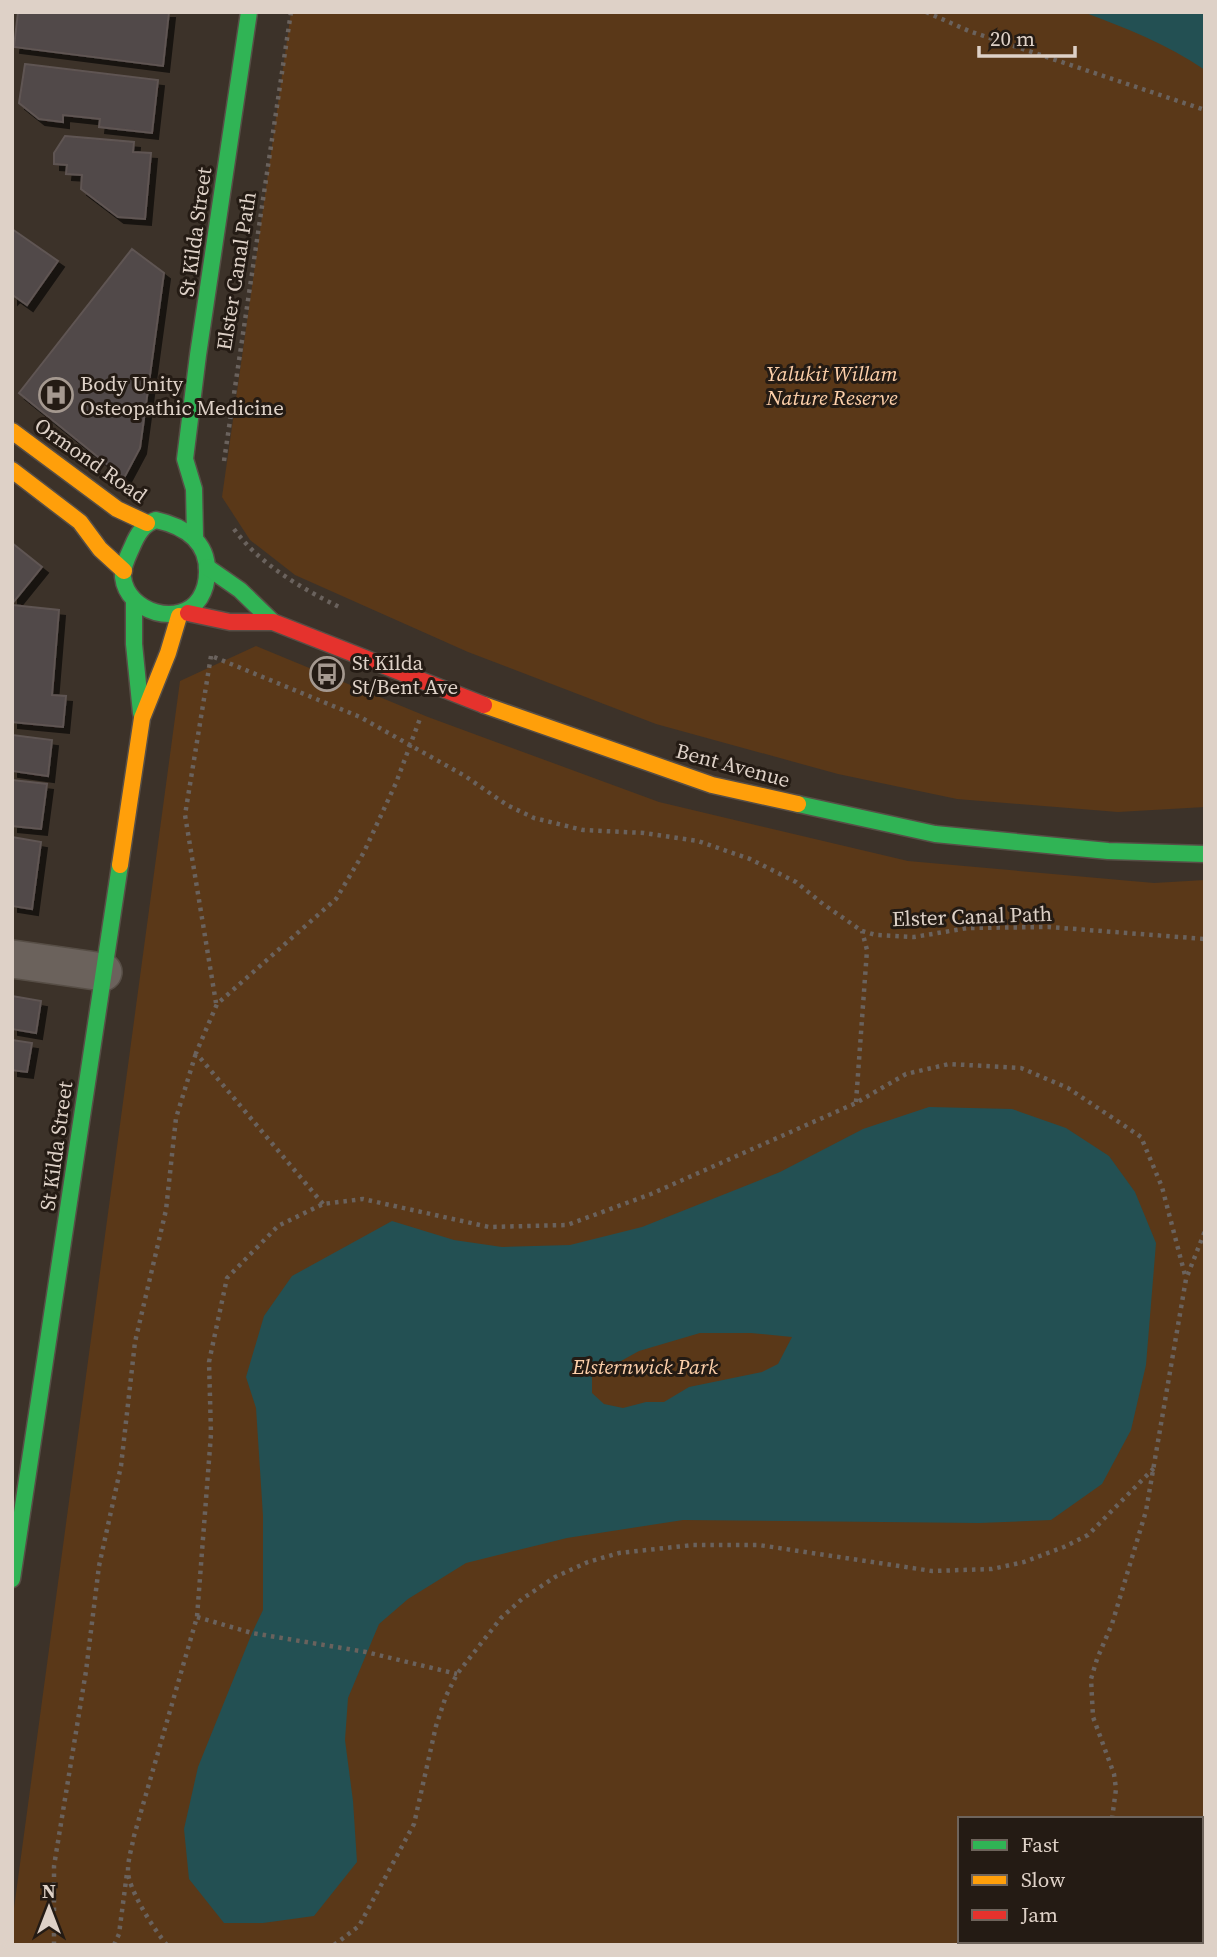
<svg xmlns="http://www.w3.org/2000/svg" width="1217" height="1957" viewBox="0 0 1217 1957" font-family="'Source Serif 4',serif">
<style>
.green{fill:#5a3818;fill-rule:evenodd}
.water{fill:#235053;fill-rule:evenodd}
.building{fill:#514848;stroke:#5f5553;stroke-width:2;filter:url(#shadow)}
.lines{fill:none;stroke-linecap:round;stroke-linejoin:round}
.street-casing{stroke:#574e46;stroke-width:40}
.fast-casing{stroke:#574e46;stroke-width:19}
.slow-casing{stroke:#574e46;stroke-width:19}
.jam-casing{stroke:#574e46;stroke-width:19}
.path{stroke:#6a625d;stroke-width:4.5;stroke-dasharray:3.5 5;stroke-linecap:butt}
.street{stroke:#6b625c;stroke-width:37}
.fast{stroke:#30b455;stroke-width:16}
.slow{stroke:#ff9f0a;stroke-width:16}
.jam{stroke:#e5322d;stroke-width:16}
.labels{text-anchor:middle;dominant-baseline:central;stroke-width:6;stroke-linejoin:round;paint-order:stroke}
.street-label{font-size:21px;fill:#ded1c7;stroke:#241b14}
.park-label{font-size:21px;font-style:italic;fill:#fed0aa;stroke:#241b14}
.poi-label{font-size:21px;fill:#ded1c7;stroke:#241b14;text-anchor:start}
</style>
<defs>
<filter id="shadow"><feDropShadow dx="6" dy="6" stdDeviation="0" flood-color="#0009"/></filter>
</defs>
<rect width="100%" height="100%" fill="#3c3229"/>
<g class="green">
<polygon points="291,12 1205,12 1205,807 1118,812 957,799 838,774 656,724 468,652 295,575 250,540 222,497"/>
<path d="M256,646l172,71 231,85 249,59 246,22 51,-3v1065h-1193v-22l168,-1242zM960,1819h241v122h-241z"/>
</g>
<g class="water">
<path d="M1083,12h122v58c-38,-26 -79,-42 -122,-58z"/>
<path d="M929,1107l83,2 54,19 43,28 26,36 21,51 -10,122 -15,65 -29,54 -51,36 -72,3 -296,-3 -116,18 -101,25 -58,36 -29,25 -31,74 -3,42 8,61 4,61 -43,54 -51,7h-39l-35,-44 -5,-50 14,-62 54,-134 11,-23v-94l-7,-108 -10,-31 18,-61 28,-40 100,-55 62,19 48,7 68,-2 72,-18 138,-55 83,-43zM700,1333h51l41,4 -14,27 -16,8 -73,15 -25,15h-18l-23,6 -19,-4 -12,-11v-16l47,-26z"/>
</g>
<g class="building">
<polygon points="18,12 169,12 163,66 14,47"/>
<polygon points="25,64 158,80 152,133 99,127 100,119 63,115 63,122 39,119 19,103"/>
<polygon points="65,136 134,142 133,152 151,153 145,219 118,217 81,189 82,175 66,174 67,165 54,164 54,153"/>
<polygon points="12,229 58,261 27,305 14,296 12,298"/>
<polygon points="132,249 164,273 140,448 124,478 19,393"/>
<polygon points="12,543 42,567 12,604"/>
<polygon points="12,605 59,610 52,695 66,696 63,727 12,722"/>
<polygon points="12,735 52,740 48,776 12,771"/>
<polygon points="12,780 47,784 41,829 12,826"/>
<polygon points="12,837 41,842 32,909 12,906"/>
<polygon points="12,996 41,1001 36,1033 12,1029"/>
<polygon points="12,1040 32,1043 27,1072 12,1070"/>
</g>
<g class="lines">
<g class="street-casing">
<polyline id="street" points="12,959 103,972"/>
</g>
<g class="fast-casing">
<g id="fast">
<path d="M156,520c27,6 52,21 51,52 0,9 -2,18 -7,26 -19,30 -73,15 -77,-21 -1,-10 5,-21 9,-30 5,-12 11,-23 24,-27z"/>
<polyline points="195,536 194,489 185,459 198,355 249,12"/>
<polyline points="207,567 240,590 273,622"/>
<polyline points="134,600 134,644 141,713"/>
<polyline points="798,804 935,834 1108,851 1205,854"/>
<polyline points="12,1579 120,865"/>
</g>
</g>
<g class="slow-casing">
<g id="slow">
<polyline points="12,431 117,509 147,523"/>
<polyline points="12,470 80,522 100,549 124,571"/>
<polyline points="484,705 712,785 798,804"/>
<polyline points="120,865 142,718 168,653 179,616"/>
</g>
</g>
<g class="jam-casing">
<polyline id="jam" points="188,613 230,622 273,622 484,705"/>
</g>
<g class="path">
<polyline points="926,12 969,31 1205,110"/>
<polyline points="224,461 291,12"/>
<path d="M234,529c26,36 69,60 107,79"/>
<polyline points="211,656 185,815 216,1003"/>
<polyline points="214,657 360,717 465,776 507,805 534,818 583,830 644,833 698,841 750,859 796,882 823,904 862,931 876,935 914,937 968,928 1049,927 1205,939"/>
<polyline points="856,1102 867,950 862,931"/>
<polyline points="323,1204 196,1053 217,1004 336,899 364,852 396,783 421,716"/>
<polyline points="197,1617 252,1633 366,1652 457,1674"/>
<polyline points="1112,1819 1116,1789 1114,1774 1093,1717 1091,1679 1097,1659 1112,1624 1146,1511 1186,1279 1205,1231"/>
<polyline points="54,1945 54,1866 86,1671 99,1566 121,1466 135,1342 166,1210 176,1118 196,1053"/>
<polyline points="114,1945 119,1934 127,1873"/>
<path d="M167,1945c-12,-14 -40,-57 -39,-75 0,-11 4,-23 6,-34l63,-219 14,-183 -2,-72 18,-84 51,-52 45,-22 40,-5 126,28 78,-2 84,-31 205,-91 50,-29 43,-10 72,4 47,20 73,49 21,50 24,92"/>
<polyline points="334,1945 359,1926 414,1824 436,1726 446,1696 457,1674 501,1618 522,1599 555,1577 588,1562 619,1553 693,1545 759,1545 932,1571 992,1569 1024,1562 1064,1547 1088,1535 1154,1468"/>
<polyline points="1091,1945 1092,1941"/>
</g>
<use href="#street" class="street"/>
<use href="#fast" class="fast"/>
<use href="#slow" class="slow"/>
<use href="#jam" class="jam"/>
</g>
<defs>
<g id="hospital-ring" transform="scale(1.75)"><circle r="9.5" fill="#241b14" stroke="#a59990" stroke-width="1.5"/><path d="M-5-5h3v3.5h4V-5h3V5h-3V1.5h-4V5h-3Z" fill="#a59990"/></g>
<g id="bus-ring" transform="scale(1.75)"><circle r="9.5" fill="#241b14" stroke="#a59990" stroke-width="1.5"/><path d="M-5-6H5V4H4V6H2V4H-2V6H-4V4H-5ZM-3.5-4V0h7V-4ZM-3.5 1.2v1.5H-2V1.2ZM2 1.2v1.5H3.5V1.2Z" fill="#a59990"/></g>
</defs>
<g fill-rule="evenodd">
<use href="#hospital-ring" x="56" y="395"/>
<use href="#bus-ring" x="327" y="674"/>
</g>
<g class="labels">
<g class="street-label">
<text transform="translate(195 232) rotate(-82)">St Kilda Street</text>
<text transform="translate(236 271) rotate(-81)">Elster Canal Path</text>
<text transform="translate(91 460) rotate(35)">Ormond Road</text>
<text transform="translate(733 765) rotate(15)">Bent Avenue</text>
<text transform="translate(972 916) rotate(-2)">Elster Canal Path</text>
<text transform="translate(56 1146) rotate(-82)">St Kilda Street</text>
</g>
<g class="park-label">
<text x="832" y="373">Yalukit Willam<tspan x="832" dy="24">Nature Reserve</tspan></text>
<text x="645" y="1366">Elsternwick Park</text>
</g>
<g class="poi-label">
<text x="80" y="383">Body Unity<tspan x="80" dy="24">Osteopathic Medicine</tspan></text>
<text x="352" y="662">St Kilda<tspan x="352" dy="24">St/Bent Ave</tspan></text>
</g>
</g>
<rect width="1217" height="1957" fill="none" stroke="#ded1c7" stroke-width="28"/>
<rect x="958" y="1817" width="245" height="126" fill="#241b14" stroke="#6e645c" stroke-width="2"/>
<rect x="972" y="1840" width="35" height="10" fill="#30b455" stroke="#6e645c" stroke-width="2"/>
<text x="1021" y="1852" font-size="21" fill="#ded1c7">Fast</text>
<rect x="972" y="1875" width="35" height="10" fill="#ff9f0a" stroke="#6e645c" stroke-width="2"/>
<text x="1021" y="1887" font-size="21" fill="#ded1c7">Slow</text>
<rect x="972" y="1910" width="35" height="10" fill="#e5322d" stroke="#6e645c" stroke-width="2"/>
<text x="1021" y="1922" font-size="21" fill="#ded1c7">Jam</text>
<g transform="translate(49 1908)" stroke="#241b14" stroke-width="5" paint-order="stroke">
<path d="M0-5L12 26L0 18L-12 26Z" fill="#ded1c7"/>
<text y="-10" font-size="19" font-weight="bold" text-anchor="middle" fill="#ded1c7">N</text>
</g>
<path d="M979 46v10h96v-10" fill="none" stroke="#ded1c7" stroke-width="3.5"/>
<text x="990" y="46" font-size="21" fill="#ded1c7" stroke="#241b14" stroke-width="5" paint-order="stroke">20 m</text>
</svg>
